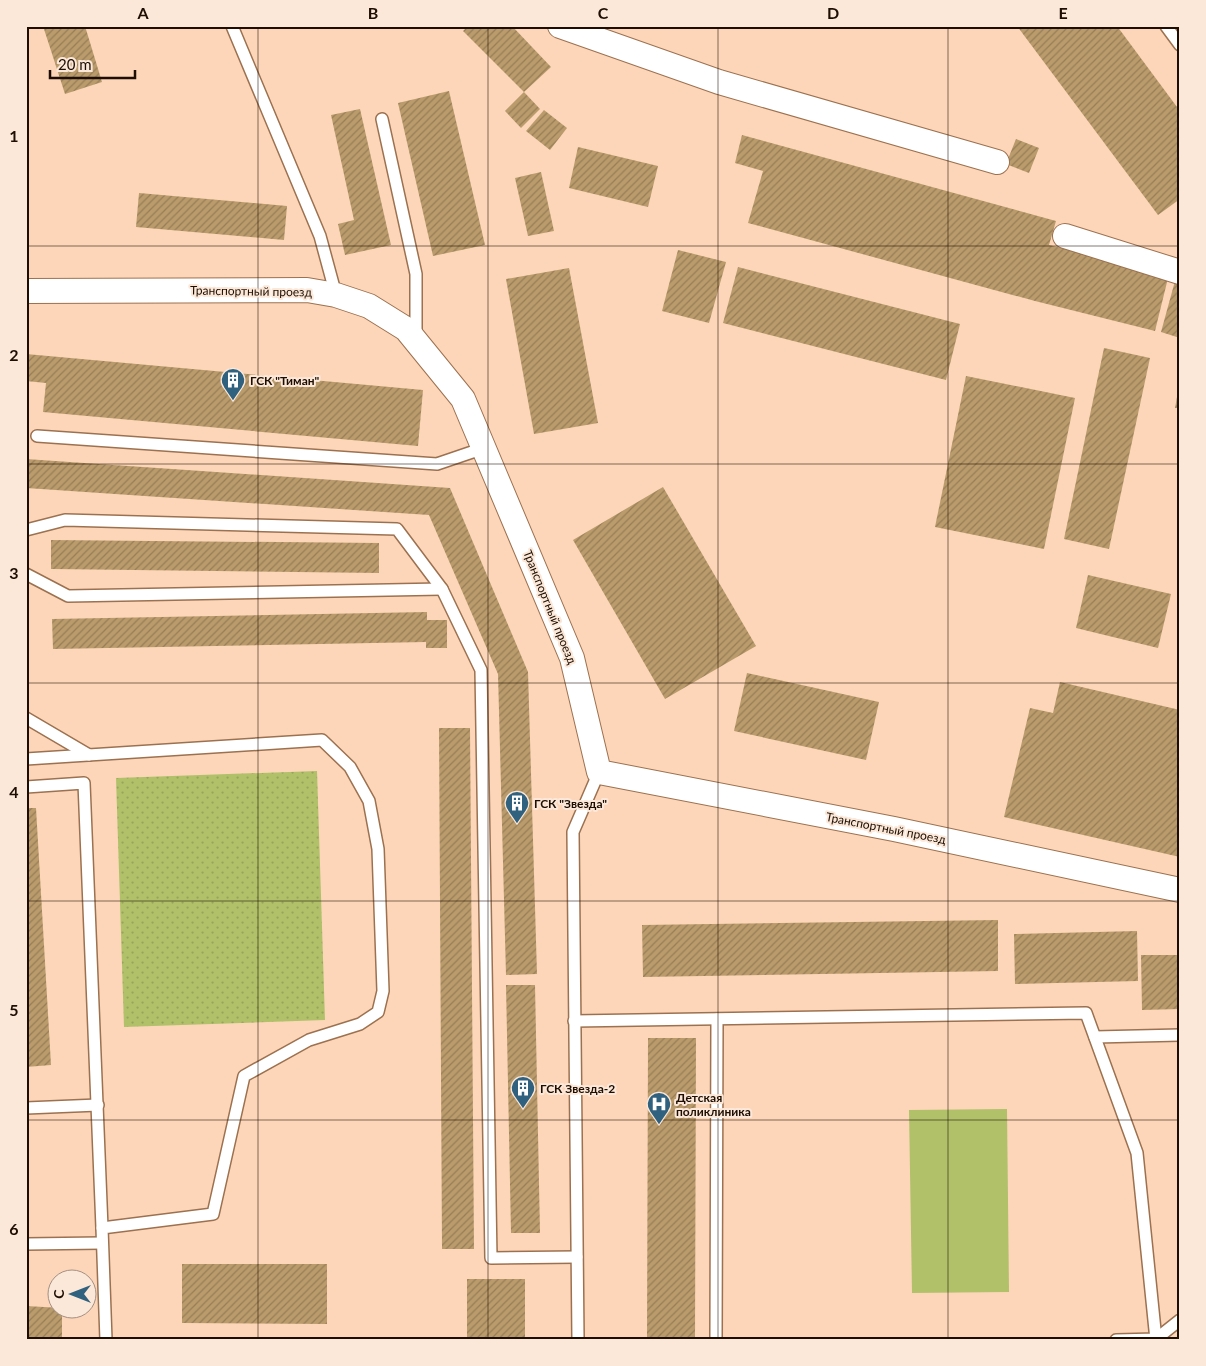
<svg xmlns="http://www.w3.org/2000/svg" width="1206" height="1366" viewBox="0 0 1206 1366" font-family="Lato,sans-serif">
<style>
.green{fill:url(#green-dots)}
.pitch{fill:#b0c16a}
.building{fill:url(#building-hatch)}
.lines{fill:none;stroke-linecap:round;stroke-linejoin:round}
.lane-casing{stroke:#9c714f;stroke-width:14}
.street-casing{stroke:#9c714f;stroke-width:26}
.lane{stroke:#fff;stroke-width:11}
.street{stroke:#fff;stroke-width:24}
.grid{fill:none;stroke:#1d0d02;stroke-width:1;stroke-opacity:0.55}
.labels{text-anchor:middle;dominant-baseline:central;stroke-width:4;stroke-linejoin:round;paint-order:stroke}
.street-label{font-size:12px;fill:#1d0d02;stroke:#fce8d9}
.poi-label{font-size:12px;font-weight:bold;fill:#1d0d02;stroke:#fce8d9;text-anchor:start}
.neatline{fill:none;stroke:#1d0d02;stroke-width:2}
.grid-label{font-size:16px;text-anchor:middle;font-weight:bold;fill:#1d0d02}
</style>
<defs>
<pattern id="green-dots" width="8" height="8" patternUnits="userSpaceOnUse" patternTransform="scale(1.25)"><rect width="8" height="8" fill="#b0c16a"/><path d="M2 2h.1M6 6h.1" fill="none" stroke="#97a55a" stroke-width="1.8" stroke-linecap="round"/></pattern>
<pattern id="building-hatch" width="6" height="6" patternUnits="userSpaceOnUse" patternTransform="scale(1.25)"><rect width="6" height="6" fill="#ba9c6c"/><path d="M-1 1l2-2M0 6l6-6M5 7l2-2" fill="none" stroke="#977e57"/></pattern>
</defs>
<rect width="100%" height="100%" fill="#fdd6b9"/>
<polygon class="green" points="317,771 325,1020 124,1027 116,778"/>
<polygon class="pitch" points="1007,1109 1009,1292 912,1293 909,1110"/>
<g class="building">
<polygon points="43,26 85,26 102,82 65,94"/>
<polygon points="468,26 512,26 551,67 524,92 463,31"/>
<polygon points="1017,26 1117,26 1180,111 1180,199 1158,215"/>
<polygon points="449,91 485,245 433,256 398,103"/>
<polygon points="524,92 540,109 521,128 505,111"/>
<polygon points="360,109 391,245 345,255 338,224 354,220 331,115"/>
<polygon points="544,110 567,128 550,150 526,131"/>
<polygon points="742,135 1056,221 1049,245 1169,274 1155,331 1035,301 748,223 763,171 735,163"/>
<polygon points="1016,139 1039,148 1029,173 1006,164"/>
<polygon points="578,147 658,166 648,207 569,188"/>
<polygon points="541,172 554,231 528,236 515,178"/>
<polygon points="139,193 287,206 284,240 136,227"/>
<polygon points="678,250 726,262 709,323 662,311"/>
<polygon points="738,267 960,324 946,380 723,323"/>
<polygon points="569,268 598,423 534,434 506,279"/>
<polygon points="1175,281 1180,282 1180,338 1161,332"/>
<polygon points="1104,348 1150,358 1109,549 1064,539"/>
<polygon points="26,354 423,390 418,446 43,412 46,383 26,381"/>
<polygon points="966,376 1075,398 1044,549 935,527"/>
<polygon points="1179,386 1180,386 1180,408 1175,408"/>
<polygon points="26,459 450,488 528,672 537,974 506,975 498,674 429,515 26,488"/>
<polygon points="663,487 756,646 665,699 573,540"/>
<polygon points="51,540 379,543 379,573 51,569"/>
<polygon points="1088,575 1171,594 1158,648 1076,628"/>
<polygon points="427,612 427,620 447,620 447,648 426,648 426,642 53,649 52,619"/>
<polygon points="747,673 879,702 866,760 734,731"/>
<polygon points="1060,682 1180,710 1180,857 1004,817 1030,708 1053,713"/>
<polygon points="439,728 470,728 474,1249 442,1249"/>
<polygon points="26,808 36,808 51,1065 26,1067"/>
<polygon points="998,920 998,971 643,977 642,925"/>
<polygon points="1137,931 1138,981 1015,984 1014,934"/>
<polygon points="1141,955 1180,955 1180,1009 1142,1010"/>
<polygon points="506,985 535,985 540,1233 511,1233"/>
<polygon points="648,1038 696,1038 695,1340 647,1340"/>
<polygon points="182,1264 327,1264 327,1324 182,1323"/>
<rect x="467" y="1279" width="58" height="61"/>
<polygon points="26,1306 62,1308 62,1340 26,1340"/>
</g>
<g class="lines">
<g class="lane-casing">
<g id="lane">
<polyline points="232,26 320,236 336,295"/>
<polyline points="1166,26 1180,45"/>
<polyline points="382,119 416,274 416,337"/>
<polyline points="37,436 437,464 484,448"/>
<polyline points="26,530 65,520 397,529 442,589 481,670 491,1258 577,1257"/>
<polyline points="26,574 68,596 442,589"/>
<polyline points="26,718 89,755"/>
<polyline points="26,759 322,740 350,767 369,801 378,849 383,991 378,1012 360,1024 309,1040 244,1076 213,1214 102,1228 106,1340"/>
<polyline points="26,787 84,783 102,1228"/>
<polyline points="574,1021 1086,1013 1137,1153 1156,1340"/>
<polyline points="1095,1037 1180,1035"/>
<polyline points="26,1108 98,1105"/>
<polyline points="26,1244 102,1243"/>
<polyline points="578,1340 573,832 599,772"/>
<polyline points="716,1340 717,1019"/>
<polyline points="1116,1340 1156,1339 1180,1320"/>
</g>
</g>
<g class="street-casing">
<g id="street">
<polyline points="560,26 719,82 997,162"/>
<polyline points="1065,236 1180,272"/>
<polyline points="26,291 307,290 336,295 369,306 406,329 463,399 572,658 599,772 894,829 1180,890"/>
</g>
</g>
<use href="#lane" class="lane"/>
<use href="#street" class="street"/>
</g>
<path class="grid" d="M258,26v1314M488,26v1314M718,26v1314M948,26v1314M26,246h1154M26,464h1154M26,683h1154M26,901h1154M26,1120h1154"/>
<defs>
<g id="building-pin" transform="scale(1.25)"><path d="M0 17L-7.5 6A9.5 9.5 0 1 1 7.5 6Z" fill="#30617f" stroke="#fce8d9"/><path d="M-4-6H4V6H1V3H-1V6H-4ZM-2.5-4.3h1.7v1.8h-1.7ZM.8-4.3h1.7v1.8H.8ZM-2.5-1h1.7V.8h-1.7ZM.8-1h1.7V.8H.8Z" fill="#fff"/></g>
<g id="hospital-pin" transform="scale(1.25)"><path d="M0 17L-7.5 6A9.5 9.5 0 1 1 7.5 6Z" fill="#30617f" stroke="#fce8d9"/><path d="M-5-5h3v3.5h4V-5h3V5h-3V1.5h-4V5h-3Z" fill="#fff"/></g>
</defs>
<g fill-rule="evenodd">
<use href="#building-pin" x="233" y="380"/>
<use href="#building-pin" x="517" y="803"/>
<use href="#building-pin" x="523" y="1088"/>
<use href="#hospital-pin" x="659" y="1104"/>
</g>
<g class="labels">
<g class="street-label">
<text transform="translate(251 291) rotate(1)">Транспортный проезд</text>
<text transform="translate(550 607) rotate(68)">Транспортный проезд</text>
<text transform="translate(886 828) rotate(11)">Транспортный проезд</text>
</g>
<g class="poi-label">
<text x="250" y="380">ГСК "Тиман"</text>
<text x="534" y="803">ГСК "Звезда"</text>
<text x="540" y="1088">ГСК Звезда-2</text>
<text x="676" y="1097">Детская<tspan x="676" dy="14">поликлиника</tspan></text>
</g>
</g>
<rect width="1206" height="1366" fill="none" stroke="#fce8d9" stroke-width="55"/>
<g transform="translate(72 1294) rotate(270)"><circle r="24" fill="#fce8d9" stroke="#a39083"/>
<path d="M0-4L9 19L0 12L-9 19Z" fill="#30617f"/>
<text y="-8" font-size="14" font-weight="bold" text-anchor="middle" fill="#1d0d02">С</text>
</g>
<path d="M50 70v8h85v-8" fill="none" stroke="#1d0d02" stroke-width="2.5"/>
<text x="58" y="70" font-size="15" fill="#1d0d02" stroke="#fce8d9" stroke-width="4" paint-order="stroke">20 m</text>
<rect x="28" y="28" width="1150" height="1310" class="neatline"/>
<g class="grid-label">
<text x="143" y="19">A</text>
<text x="373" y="19">B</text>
<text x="603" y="19">C</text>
<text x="833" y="19">D</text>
<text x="1063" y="19">E</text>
<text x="14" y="142">1</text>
<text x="14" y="361">2</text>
<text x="14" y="579">3</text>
<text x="14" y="798">4</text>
<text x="14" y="1016">5</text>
<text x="14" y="1235">6</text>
</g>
</svg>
